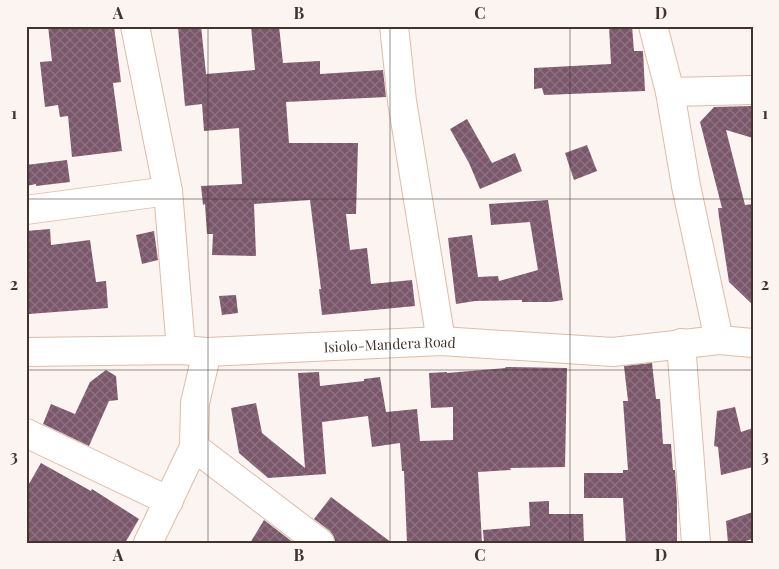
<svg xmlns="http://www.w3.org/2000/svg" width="779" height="569" viewBox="0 0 779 569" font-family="'Playfair Display',serif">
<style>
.building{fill:url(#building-cross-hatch)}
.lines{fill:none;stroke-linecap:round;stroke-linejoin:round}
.minor-casing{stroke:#debca8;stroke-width:30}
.major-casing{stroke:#debca8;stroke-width:30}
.highway-casing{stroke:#debca8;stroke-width:30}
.minor{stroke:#fff;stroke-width:28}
.major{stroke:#fff;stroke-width:28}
.highway{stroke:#fff;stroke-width:28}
.grid{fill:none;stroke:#42342c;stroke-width:1;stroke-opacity:0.55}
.labels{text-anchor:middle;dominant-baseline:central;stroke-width:5;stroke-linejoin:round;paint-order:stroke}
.street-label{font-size:14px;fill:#42342c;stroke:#fbf4f0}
.neatline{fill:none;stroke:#42342c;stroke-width:2}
.grid-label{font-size:16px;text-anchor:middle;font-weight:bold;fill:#42342c}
</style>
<defs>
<pattern id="building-cross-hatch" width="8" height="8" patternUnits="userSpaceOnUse" patternTransform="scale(1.25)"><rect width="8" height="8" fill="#7a576a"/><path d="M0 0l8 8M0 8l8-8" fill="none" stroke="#8d7280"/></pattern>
</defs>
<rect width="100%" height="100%" fill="#fbf4f0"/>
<g class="building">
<polygon points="48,26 114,26 121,82 113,83 122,151 72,157 68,116 60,117 58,105 45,107 40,62 52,61"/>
<polygon points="201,26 206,74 255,70 251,26 279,26 283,63 320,61 320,74 383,70 386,97 286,102 289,143 358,143 356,214 346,214 350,250 367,248 371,284 412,280 415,306 322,315 319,289 321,289 310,200 254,204 256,256 212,255 213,234 207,234 205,204 203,205 201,186 242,184 239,128 204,131 202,104 185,106 178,27"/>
<polygon points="609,26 632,26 634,51 643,51 645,91 544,95 542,88 534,89 534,68 611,64"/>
<polygon points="753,106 753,138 726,130 745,205 753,204 753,305 729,282 719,217 718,208 722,208 700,122 714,107"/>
<polygon points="467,119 492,163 515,153 522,171 480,189 469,163 450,129"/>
<polygon points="587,145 597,171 574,180 565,153"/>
<polygon points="67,160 70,182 36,186 36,184 26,186 26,165"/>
<polygon points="548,200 563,300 551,302 522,302 522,300 475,301 456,304 448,238 472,235 478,277 498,276 499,281 538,270 530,222 491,225 489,204"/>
<polygon points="50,229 51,245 90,240 96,282 106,281 108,308 29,314 26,273 26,231"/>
<polygon points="154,231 158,260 142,264 136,235"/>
<polygon points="236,295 238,313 222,315 219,296"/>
<polygon points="652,363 656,399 660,399 663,444 671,444 673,470 675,470 677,501 677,543 626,543 623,498 584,498 584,473 623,473 623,470 628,470 623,401 628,401 624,366"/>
<polygon points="505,367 567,368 565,467 510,468 511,470 478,472 482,543 407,543 404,471 402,471 400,443 372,447 368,416 322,422 326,474 268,478 239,453 231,408 256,403 262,433 305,468 298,373 319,372 320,386 364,381 364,379 380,377 386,412 417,409 420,441 453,440 453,407 431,408 429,373 447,372 447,373 506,368"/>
<polygon points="106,370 116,376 118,400 109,401 89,446 43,424 51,404 75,414 90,382"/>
<polygon points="735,407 741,432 753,428 753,467 721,475 718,447 714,446 717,411"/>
<polygon points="41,463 91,491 92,489 139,519 125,543 26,543 26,489"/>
<polygon points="331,497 392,543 335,543 334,537 330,531 314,519"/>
<polygon points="549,501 549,514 583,514 584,543 484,543 483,530 530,526 529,502"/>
<polygon points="753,512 753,539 738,543 728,543 726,521"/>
<polygon points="264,520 294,543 250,543"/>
</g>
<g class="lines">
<g class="minor-casing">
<g id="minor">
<polyline points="135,26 168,191 181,350"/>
<polyline points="394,26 402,101 441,341"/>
<polyline points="653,26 670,92 686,186 719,340"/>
<polyline points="670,92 753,90"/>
<polyline points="26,210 168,191"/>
<polyline points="681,343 696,543"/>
<polyline points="26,433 169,501"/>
<polyline points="194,447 320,543"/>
</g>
</g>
<g class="major-casing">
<polyline id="major" points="148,543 194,447 195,403 207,352"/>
</g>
<g class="highway-casing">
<g id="highway">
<path id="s1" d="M26,352l155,-2 26,2 234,-11 172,11 106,-12 34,3"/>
</g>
</g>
<use href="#minor" class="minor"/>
<use href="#major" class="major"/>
<use href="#highway" class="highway"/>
</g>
<path class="grid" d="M208,26v517M390,26v517M570,26v517M26,199h727M26,370h727"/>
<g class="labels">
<g class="street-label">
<text stroke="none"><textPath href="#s1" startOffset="364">Isiolo-Mandera Road</textPath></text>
</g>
</g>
<rect width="779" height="569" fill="none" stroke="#fbf4f0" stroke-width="55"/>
<rect x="28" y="28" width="724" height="514" class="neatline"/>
<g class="grid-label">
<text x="118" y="19">A</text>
<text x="299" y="19">B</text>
<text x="480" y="19">C</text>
<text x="661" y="19">D</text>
<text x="14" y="119">1</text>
<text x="765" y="119">1</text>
<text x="14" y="290">2</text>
<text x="765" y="290">2</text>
<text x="14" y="462">3</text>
<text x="765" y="462">3</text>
<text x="118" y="561">A</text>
<text x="299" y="561">B</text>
<text x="480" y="561">C</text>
<text x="661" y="561">D</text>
</g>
</svg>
